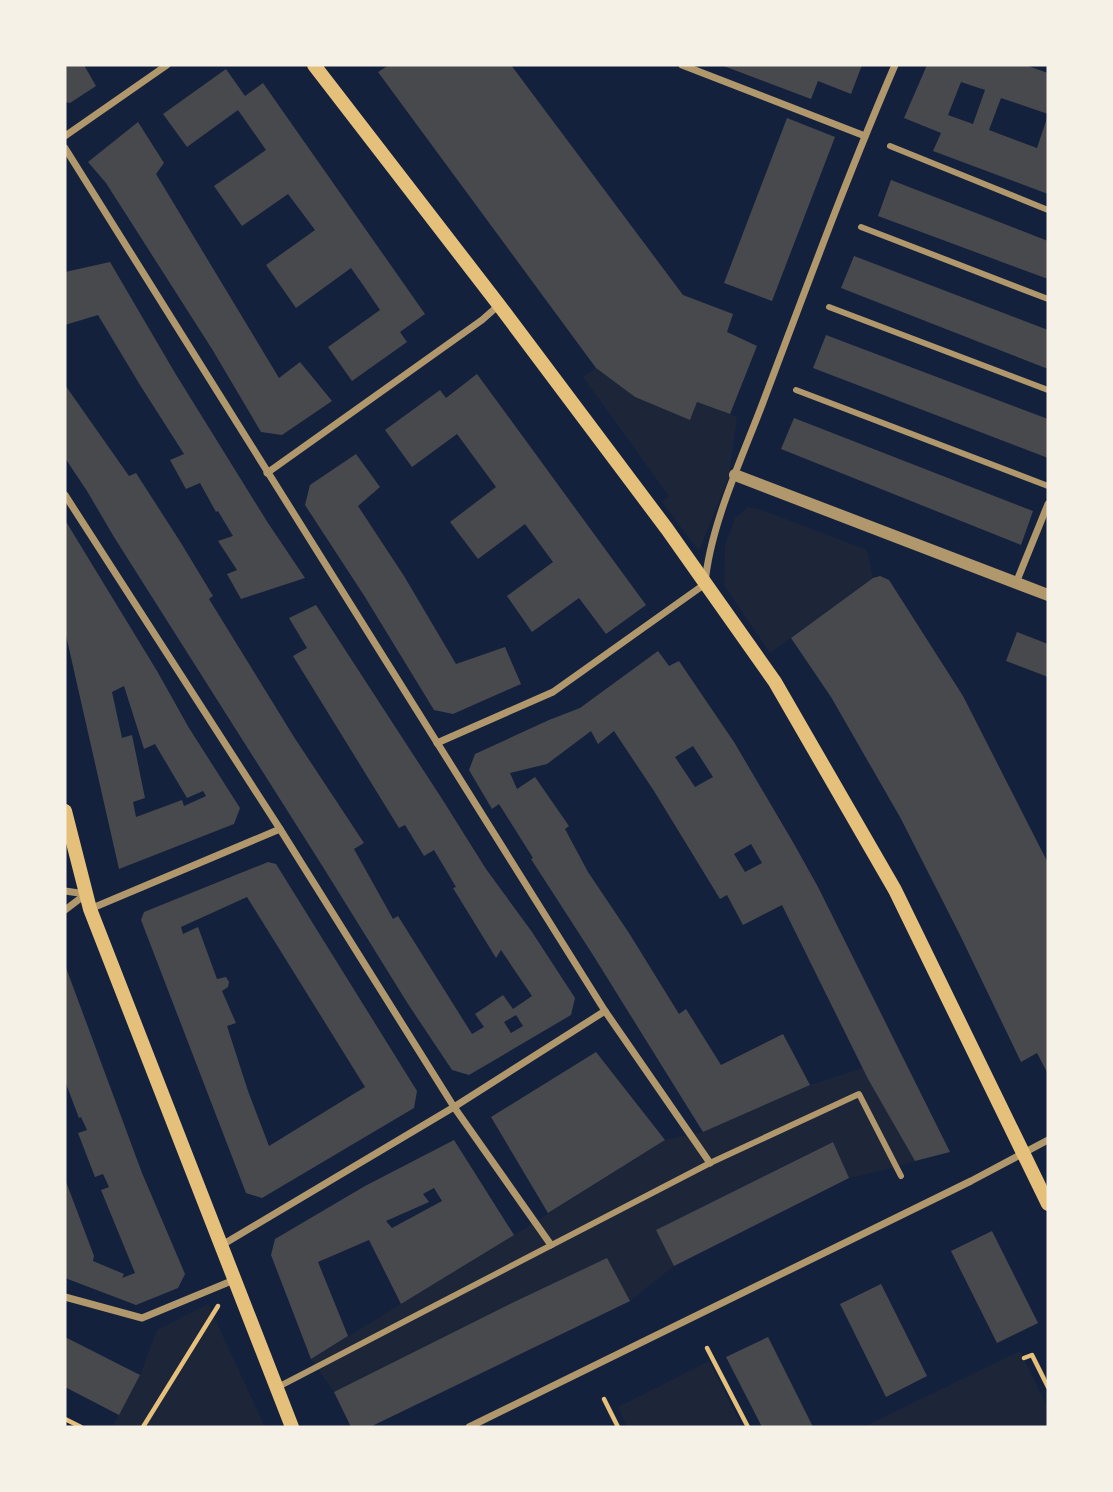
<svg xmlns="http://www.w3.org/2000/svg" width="1113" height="1492" viewBox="0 0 1113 1492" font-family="'Fira Sans',sans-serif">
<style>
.green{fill:#1d2539}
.building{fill:#48494c;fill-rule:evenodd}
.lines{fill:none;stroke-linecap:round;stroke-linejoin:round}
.path{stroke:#e5c07b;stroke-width:4.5}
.pedestrian{stroke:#b1986c;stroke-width:6}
.minor{stroke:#b1986c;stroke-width:7}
.tertiary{stroke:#b1986c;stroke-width:12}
.secondary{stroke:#e5c07b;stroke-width:14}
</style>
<rect width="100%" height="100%" fill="#14213d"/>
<g class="green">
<polygon points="596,368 635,397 690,420 697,402 737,417 729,476 699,551 662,502 669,496 583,377"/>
<polygon points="748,507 762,510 867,550 873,578 770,653 724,585 725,545 735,518"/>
<polygon points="863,1068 915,1161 896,1167 849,1178 832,1142 656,1230 674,1266 630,1301 607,1259 514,1302 334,1392 311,1359 514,1235 665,1140 703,1132 810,1085"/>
<polygon points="208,1304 265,1427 112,1427 140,1375 157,1330"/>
<polygon points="1020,1351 1048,1408 1048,1427 863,1427"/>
<polygon points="709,1361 742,1427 627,1427 618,1407"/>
</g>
<g class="building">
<polygon points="65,65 84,65 96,86 70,103 65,102"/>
<polygon points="389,65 511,65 683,295 733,314 727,332 757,346 730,414 697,402 690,420 635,397 596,368 378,72"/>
<polygon points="721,65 862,65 851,94 818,81 811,99"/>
<path d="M927,65h98l23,8v41l-47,-16 -12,32 48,18 11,-33v79l-115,-43 8,-18 -37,-15zM961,82l24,8 -12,34 -25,-9z"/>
<polygon points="226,69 245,96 263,83 425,314 400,332 407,342 352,381 328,347 380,310 363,285 351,268 296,308 266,265 315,230 288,194 242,226 214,186 266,150 238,110 187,147 163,114"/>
<polygon points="787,118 835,137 772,301 724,283"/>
<polygon points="138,122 164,163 156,174 279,378 300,362 332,401 282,435 261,432 212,349 106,183 88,162"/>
<polygon points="891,180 1048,241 1048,279 878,216"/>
<polygon points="854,256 1048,330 1048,369 841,288"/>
<polygon points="110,262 175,373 268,523 305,578 241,599 227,574 237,570 218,541 233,536 218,511 216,512 200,483 186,489 170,460 184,454 140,385 98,315 65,325 65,272"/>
<polygon points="826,335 1048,419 1048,458 813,368"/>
<polygon points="477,374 646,605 606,634 579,598 532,632 507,596 553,562 525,524 478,559 450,522 496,487 457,434 412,467 385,430 440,390 446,398"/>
<path d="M65,385l64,91 7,-3 45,70 32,53 -4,3 85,138 70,106 -10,6 39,70 5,-3 74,118 12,-7 -9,-13 28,-19 10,14 19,-13 -31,-46 -5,8 -43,-70 3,-1 -22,-37 -10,6 -19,-31 -6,3 -106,-172 14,-8 -18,-30 27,-13 128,197 42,67 46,63 43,66 -4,17 -102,60 -17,-5 -44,-66 -85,-137 -209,-330 -27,-46 -22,-33zM516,1015l7,11 -12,7 -7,-11z"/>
<polygon points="794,418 1033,511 1021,545 781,449"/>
<polygon points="356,454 380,487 358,506 404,576 456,664 505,647 521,684 453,714 434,710 365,597 305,505 310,485"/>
<path d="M65,520l92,151 32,57 51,80 -6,16 -115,45 -54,-238zM124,686l20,63 11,-5 32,54 16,-7 3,5 -22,10 -2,-6 -46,17 -3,-15 12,-4 -13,-63 -10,3 -10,-46z"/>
<polygon points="880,576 889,580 963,696 1048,863 1048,1074 1037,1053 1021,1062 960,935 900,817 831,697 791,638 873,578"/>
<polygon points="1017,632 1048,644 1048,677 1006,661"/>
<path d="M658,651l11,15 10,-5 55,81 60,102 24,43 132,265 -35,9 -47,-82 -86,-174 -39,20 -16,-30 -7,4 -66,-108 -40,-60 -16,13 -7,-13 -44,33 -37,9 7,16 18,-12 34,49 -4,3 23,43 41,61 50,81 7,-5 35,56 62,-31 27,51 -107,47 -110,-177 -62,-96 2,-1 -34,-54 -7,5 -23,-39 6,-16 74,-34 31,-12zM693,746l20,31 -18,10 -20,-30zM751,844l11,19 -17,9 -11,-18z"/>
<path d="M268,862l8,2 141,227 -3,17 -152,90 -16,-5 -105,-273 3,-8zM247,897l118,190 -96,59 -21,-55 -21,-65 9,-3 -14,-32 6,-4 1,-5 -3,-5 -9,2 -19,-52 -15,7 -2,-7z"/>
<polygon points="65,965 142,1173 185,1274 178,1288 136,1305 65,1278 65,1179 94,1256 93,1261 124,1274 122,1278 135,1273 101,1190 109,1187 103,1174 95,1177 78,1133 87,1130 81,1117 79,1118 65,1081"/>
<polygon points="596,1052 665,1140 548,1213 491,1117"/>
<path d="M454,1140l60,95 -113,69 -32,-64 -51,22 30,74 -37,23 -40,-104 4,-16 90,-53zM434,1188l8,13 -50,27 -6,-7 43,-19 -6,-8z"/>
<polygon points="833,1142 849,1178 674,1266 656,1230"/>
<polygon points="992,1231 1038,1323 997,1343 951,1251"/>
<polygon points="607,1258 630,1301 370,1427 351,1427 334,1392 514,1302"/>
<polygon points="881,1284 927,1376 886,1397 840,1304"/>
<polygon points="65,1337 140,1375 119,1415 65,1387"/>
<polygon points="768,1337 813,1427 762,1427 726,1357"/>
</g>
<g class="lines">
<g class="path">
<polyline points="707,1348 748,1427"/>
<polyline points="1024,1358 1032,1355 1048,1387"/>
<polyline points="604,1399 618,1427"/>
<polyline points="65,1419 81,1427"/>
<polyline points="143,1427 218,1306"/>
</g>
<g class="pedestrian">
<polyline points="890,146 1048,210"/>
<polyline points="861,227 1048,299"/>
<polyline points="829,307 1048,390"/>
<polyline points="796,390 1048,486"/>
<polyline points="278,1387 710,1163 859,1094 901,1176"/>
</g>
<g class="minor">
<polyline points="682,65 865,136"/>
<polyline points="65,136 167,65"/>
<polyline points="65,148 605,1011 710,1163"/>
<polyline points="267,473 482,320 499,305"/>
<polyline points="65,495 280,829 454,1107 551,1245"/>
<polyline points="1016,583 1048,504"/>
<path d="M437,743l116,-51 152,-108c5,-60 39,-130 60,-187 42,-111 83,-223 130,-332"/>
<polyline points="65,891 86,894"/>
<polyline points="90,909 280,829"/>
<polyline points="65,910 86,894"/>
<polyline points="222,1245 454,1107 605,1011"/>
<polyline points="65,1297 142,1318 234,1280"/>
<polyline points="469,1427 971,1181 1048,1140"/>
</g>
<polyline class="tertiary" points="735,475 1048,595"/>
<g class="secondary">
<polyline points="314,65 499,305 667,529 775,682 895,890 1048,1204"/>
<polyline points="65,811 90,909 292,1427"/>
</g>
</g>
<rect width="1113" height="1492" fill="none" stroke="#f6f1e7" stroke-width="133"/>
</svg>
